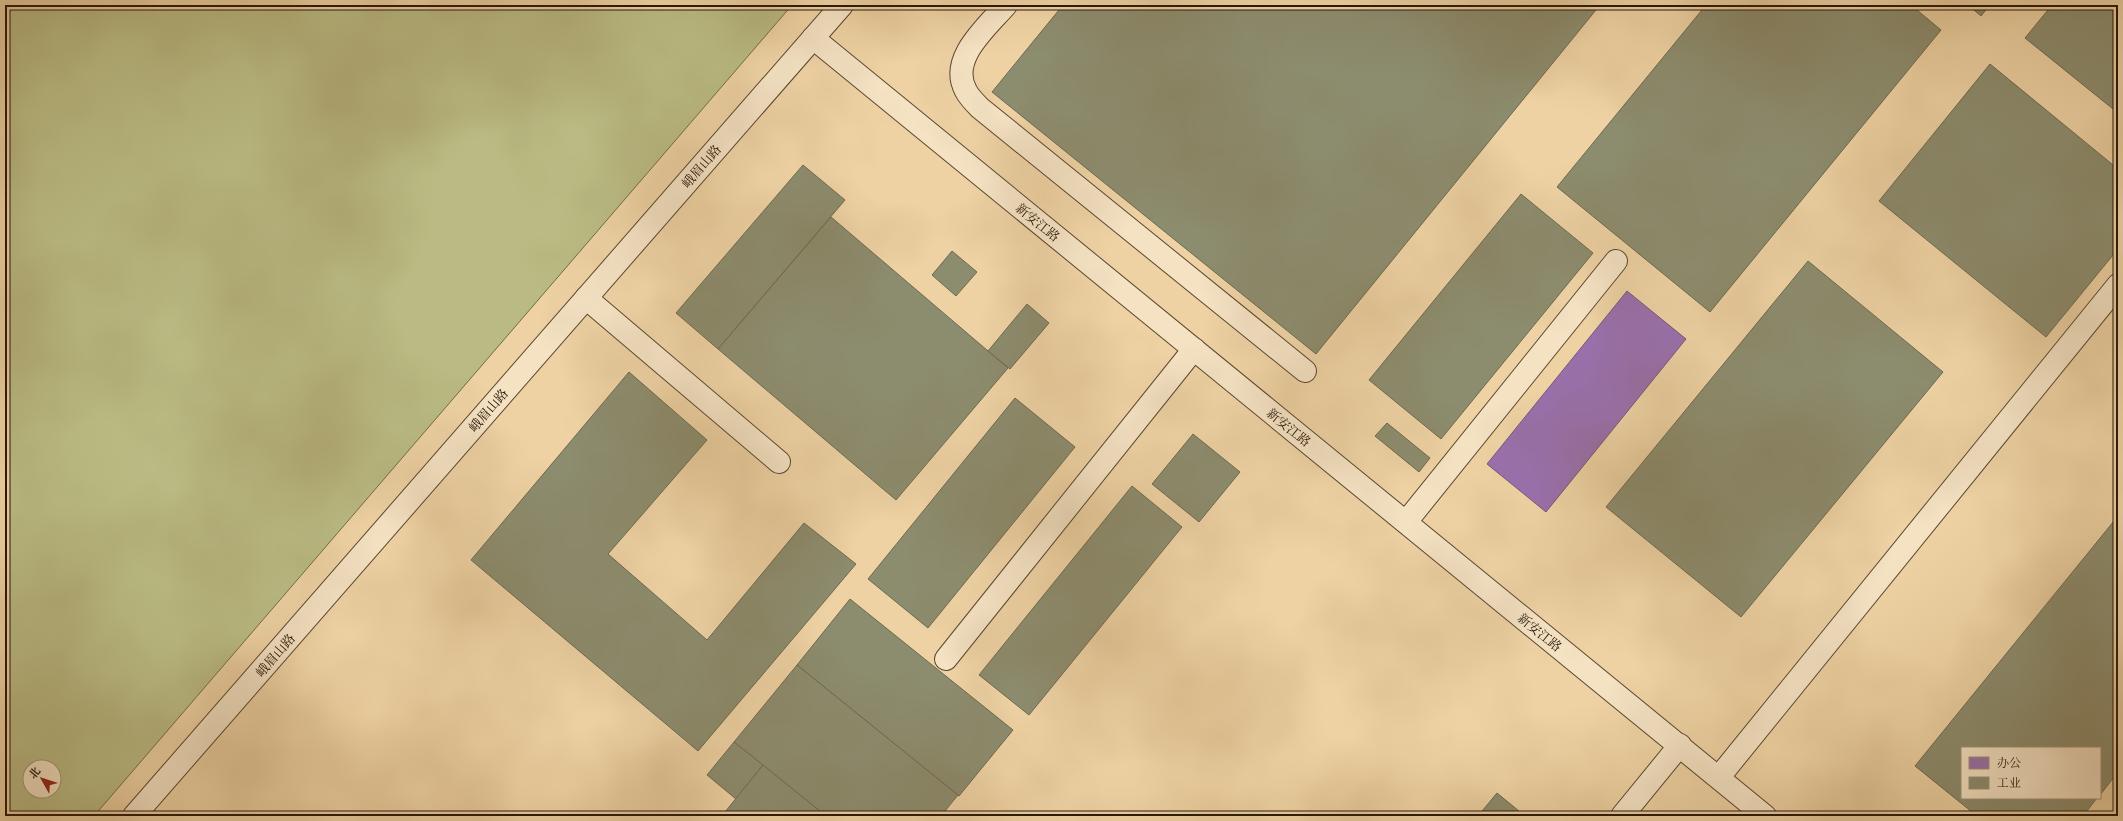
<svg xmlns="http://www.w3.org/2000/svg" width="2123" height="821" viewBox="0 0 2123 821" font-family="'Libre Caslon Text','Noto Serif SC',serif">
<style>
.green{fill:#babb84;stroke:#716a48;fill-rule:evenodd}
.offices{fill:#9970ab;stroke:#77567b}
.industry{fill:#8c8c6e;stroke:#6e6950}
.lines{fill:none;stroke-linecap:round;stroke-linejoin:round}
.minor-casing{stroke:#5a4631;stroke-width:24}
.minor{stroke:#f4e2c3;stroke-width:22}
.labels{text-anchor:middle;dominant-baseline:central;stroke-width:4;stroke-linejoin:round;paint-order:stroke}
.street-label{font-size:13px;fill:#28180b;stroke:#f4e2c3}
</style>
<rect width="100%" height="100%" fill="#eed2a3"/>
<filter id="stains"><feTurbulence type="fractalNoise" baseFrequency=".005" numOctaves="4"/><feColorMatrix values="0 0 0 0 .2 0 0 0 0 .09 0 0 0 0 .02 0 0 0 .5 -.17"/></filter>
<radialGradient id="worn" r=".72"><stop offset=".6" stop-color="#630" stop-opacity="0"/><stop offset="1" stop-color="#630" stop-opacity=".3"/></radialGradient>
<path class="green" d="M5,5h787l-698,811h-89zM30,767h24v24h-24z"/>
<polygon class="offices" points="1627,291 1686,339 1546,512 1487,464"/>
<g class="industry">
<polygon points="1063,5 1600,5 1316,354 992,92"/>
<polygon points="1706,5 1911,5 1941,30 1710,312 1557,187"/>
<polygon points="1968,5 1990,5 1981,16"/>
<polygon points="2052,5 2118,5 2118,113 2025,38"/>
<polygon points="1990,64 2118,169 2118,249 2046,337 1879,201"/>
<polygon points="803,165 845,200 718,349 676,313"/>
<polygon points="1521,194 1593,253 1441,439 1369,380"/>
<polygon points="831,217 1008,368 896,500 718,349"/>
<polygon points="952,251 977,272 956,296 932,275"/>
<polygon points="1808,261 1943,372 1741,617 1606,507"/>
<polygon points="1027,304 1049,323 1010,369 988,351"/>
<polygon points="629,372 707,440 608,554 707,640 804,523 856,564 698,751 471,560"/>
<polygon points="1015,398 1075,447 928,628 868,579"/>
<polygon points="1387,423 1430,458 1419,472 1375,436"/>
<polygon points="1193,434 1240,472 1199,522 1152,484"/>
<polygon points="1132,486 1182,527 1029,715 979,675"/>
<polygon points="2118,516 2118,772 2100,795 2100,748 1962,748 1962,798 2097,798 2083,816 1977,816 1915,766"/>
<polygon points="850,599 1013,730 959,796 797,665"/>
<polygon points="797,665 958,795 941,816 826,816 734,742"/>
<polygon points="734,742 763,765 736,799 707,775"/>
<polygon points="763,765 826,816 730,816 725,812"/>
<polygon points="1497,793 1525,816 1478,816"/>
</g>
<g class="lines">
<g class="minor-casing">
<g id="minor">
<path d="M1006,5c-19,22 -58,54 -40,86 3,6 9,12 14,17l325,263"/>
<polyline points="813,38 1765,816"/>
<polyline points="586,298 779,462"/>
<polyline points="1406,522 1616,261"/>
<polyline points="946,659 1194,349"/>
<polyline points="1719,777 2118,285"/>
<polyline points="134,816 842,5"/>
<polyline points="1622,816 1680,745"/>
</g>
</g>
<use href="#minor" class="minor"/>
</g>
<g class="labels">
<g class="street-label">
<text transform="translate(701 166) rotate(-49)">峨眉山路</text>
<text transform="translate(1038 222) rotate(39)">新安江路</text>
<text transform="translate(488 410) rotate(-49)">峨眉山路</text>
<text transform="translate(1289 427) rotate(39)">新安江路</text>
<text transform="translate(1540 632) rotate(39)">新安江路</text>
<text transform="translate(275 655) rotate(-49)">峨眉山路</text>
</g>
</g>
<rect width="2123" height="821" fill="none" stroke="#eed2a3" stroke-width="20"/>
<rect x="6" y="6" width="2111" height="809" fill="none" stroke="#28180b" stroke-width="2"/>
<rect x="10" y="10" width="2103" height="801" fill="none" stroke="#28180b"/>
<rect x="1961" y="747" width="140" height="52" fill="#f4e2c3" stroke="#a29179"/>
<rect x="1969" y="757" width="20" height="12" fill="#9970ab" stroke="#a29179"/>
<text x="1997" y="767" font-size="12" fill="#28180b">办公</text>
<rect x="1969" y="777" width="20" height="12" fill="#8c8c6e" stroke="#a29179"/>
<text x="1997" y="787" font-size="12" fill="#28180b">工业</text>
<g transform="translate(42 779) rotate(309)"><circle r="19" fill="#f4e2c3" stroke="#a29179"/>
<path d="M0-3L7 15L0 10L-7 15Z" fill="#8f2418"/>
<text y="-6" font-size="11" font-weight="bold" text-anchor="middle" fill="#28180b">北</text>
</g>
<rect width="100%" height="100%" filter="url(#stains)"/>
<rect width="100%" height="100%" fill="url(#worn)"/>
</svg>
